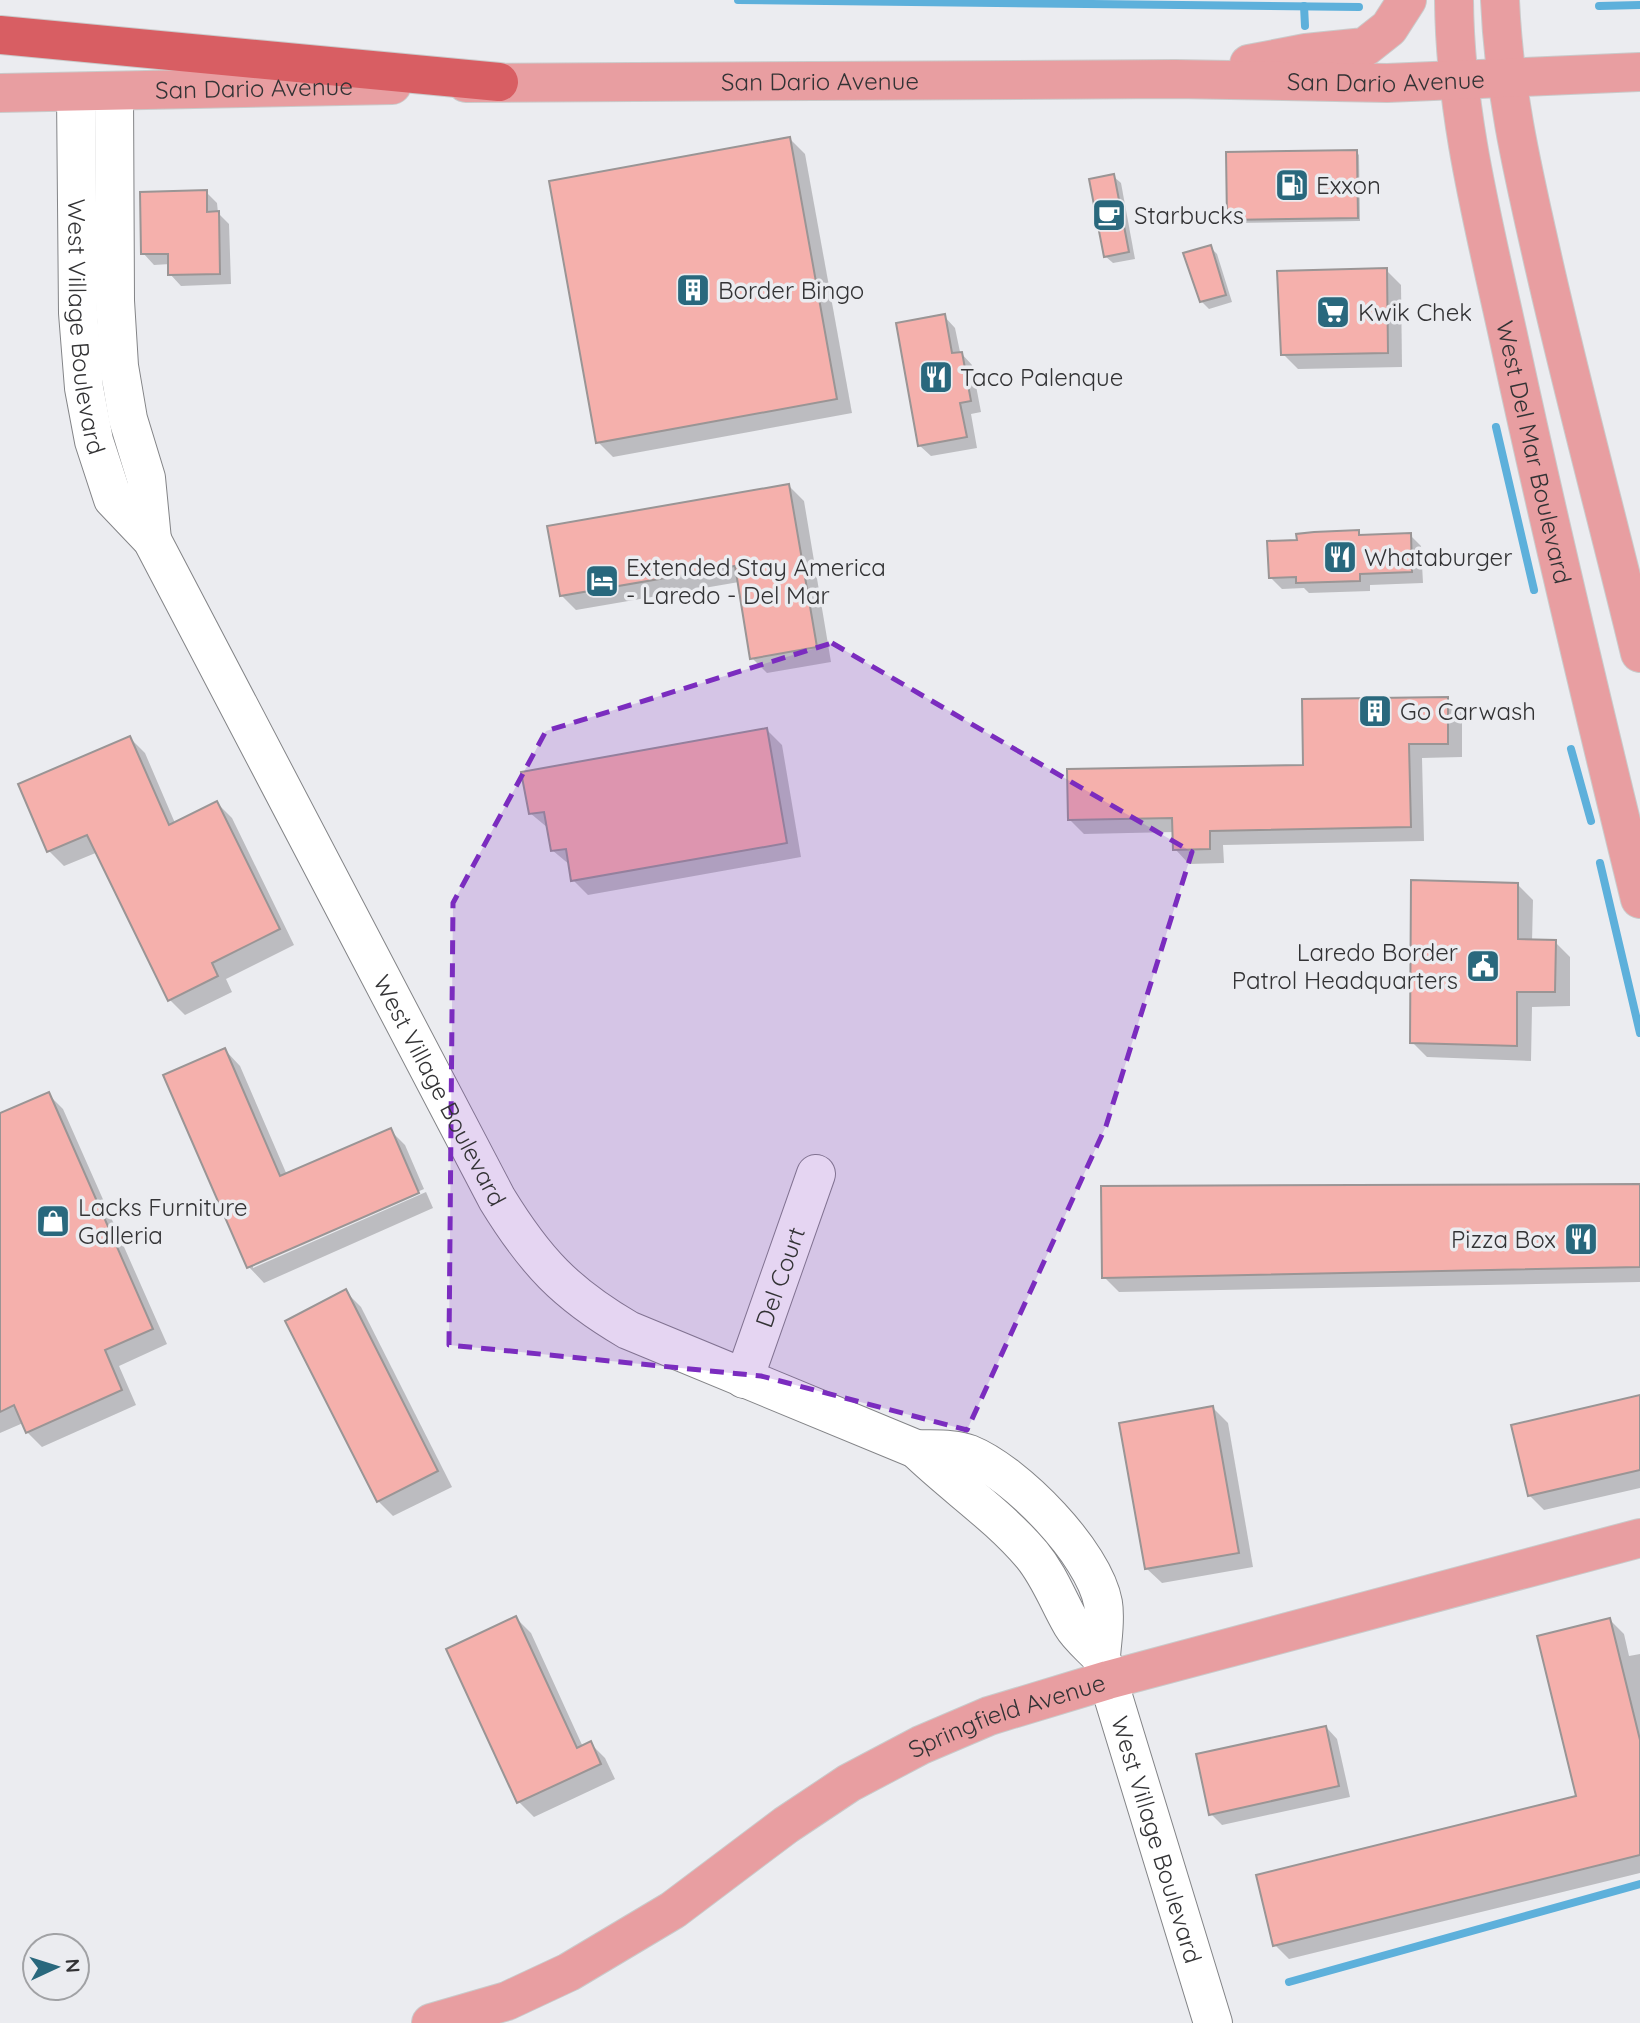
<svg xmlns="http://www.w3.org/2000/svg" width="1640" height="2023" viewBox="0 0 1640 2023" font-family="Quicksand,sans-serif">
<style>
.shadow{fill:#0003}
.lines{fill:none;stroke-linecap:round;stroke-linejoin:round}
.stream{stroke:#5db0db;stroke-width:8}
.building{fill:#f5b0ac;stroke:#9a9595;stroke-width:2}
.minor-casing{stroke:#838487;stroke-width:40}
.major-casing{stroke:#cacaca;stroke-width:40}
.highway-casing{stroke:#cacaca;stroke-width:40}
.minor{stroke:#fff;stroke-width:38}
.major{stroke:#e89ea1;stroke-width:38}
.highway{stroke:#d85e63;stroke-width:38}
.marked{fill:#7b2cbf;fill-opacity:0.2;stroke:#7b2cbf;stroke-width:5;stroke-dasharray:14 9;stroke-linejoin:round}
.labels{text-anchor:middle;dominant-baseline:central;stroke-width:7;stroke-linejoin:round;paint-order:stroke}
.street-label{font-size:24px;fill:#333335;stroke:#ebecf0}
.poi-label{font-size:24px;fill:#333335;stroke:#ebecf0;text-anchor:start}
</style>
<rect width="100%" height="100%" fill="#ebecf0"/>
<g class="shadow">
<polygon points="790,139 805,154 852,413 613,457 598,442"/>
<polygon points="1356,152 1359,155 1360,221 1232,223 1229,220"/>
<polygon points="1113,176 1121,183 1135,259 1113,263 1105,256"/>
<polygon points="206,192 217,203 218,213 229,224 231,284 181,286 170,274 170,264 154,265 143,253"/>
<polygon points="1210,247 1217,254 1232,302 1209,309 1201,301"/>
<polygon points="1386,270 1401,285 1402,367 1298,369 1283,354"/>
<polygon points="944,316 955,328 960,352 972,365 981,412 971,414 977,448 931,456 919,445"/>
<polygon points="789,486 804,501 831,662 767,673 752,658 739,582 576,610 561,595"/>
<polygon points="1358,532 1362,536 1410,535 1421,546 1423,583 1370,585 1370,591 1309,593 1304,588 1282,589 1270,577 1298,542"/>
<polygon points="1447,699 1462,713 1462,757 1422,758 1424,841 1223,845 1224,863 1189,864 1175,849 1174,832 1084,834 1070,820 1305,766"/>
<polygon points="767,730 782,745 801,857 588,895 573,880 570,865 552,850 548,828 530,813"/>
<polygon points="130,738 145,753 175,823 217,803 232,818 294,945 226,979 232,992 185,1015 170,1000 98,852 64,866 49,851"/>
<polygon points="1518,885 1533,900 1532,942 1555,942 1570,957 1570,1006 1532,1007 1531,1061 1427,1057 1412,1042"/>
<polygon points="225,1050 240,1066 287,1175 390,1130 405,1145 424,1189 253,1264 253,1268 426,1192 433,1208 264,1283 249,1267 166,1076"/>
<polygon points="48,1094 63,1109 167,1344 119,1366 136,1405 42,1447 27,1432 23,1423 0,1433 0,1115"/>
<polygon points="1640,1186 1640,1282 1119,1292 1104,1277"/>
<polygon points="346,1292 361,1307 452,1487 393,1516 378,1501 287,1321"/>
<polygon points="1640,1397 1640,1488 1544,1510 1529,1495"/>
<polygon points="1213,1408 1228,1423 1253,1567 1162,1583 1146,1568"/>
<polygon points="516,1618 531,1633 583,1747 590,1743 605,1758 615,1779 534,1817 519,1802"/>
<polygon points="1610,1620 1624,1634 1629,1656 1640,1654 1640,1873 1289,1959 1275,1945 1578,1797"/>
<polygon points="1326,1727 1337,1739 1350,1797 1222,1825 1211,1814"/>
</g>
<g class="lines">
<g class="stream">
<polyline points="738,0 1359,7"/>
<polyline points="1304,6 1305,26"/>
<polyline points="1599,6 1640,5"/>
<polyline points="1496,427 1534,590"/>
<polyline points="1571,749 1591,821"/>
<polyline points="1600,863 1640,1033"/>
<polyline points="1289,1982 1640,1884"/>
</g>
</g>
<g class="building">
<polygon points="790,137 837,399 596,443 549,181"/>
<polygon points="1357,150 1358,218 1227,220 1226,152"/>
<polygon points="1114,174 1129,252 1104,257 1089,179"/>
<polygon points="207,190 207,212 219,211 220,274 168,275 168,254 141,254 140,192"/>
<polygon points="1211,245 1226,295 1200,302 1183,253"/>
<polygon points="1387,268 1388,353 1281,355 1277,271"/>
<polygon points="945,314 952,353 962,352 971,401 960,403 967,437 918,446 896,323"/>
<polygon points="789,484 817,647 750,659 735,566 560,596 547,526"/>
<polygon points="1359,530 1359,535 1411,533 1412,572 1360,574 1360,581 1296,583 1296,577 1269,578 1267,541 1297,540 1296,534 1314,532"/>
<polygon points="1448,697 1448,744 1409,744 1411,827 1210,831 1210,849 1173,850 1172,818 1068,820 1067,769 1303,765 1302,699"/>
<polygon points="767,728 787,843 571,881 566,849 551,851 544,812 529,814 521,772"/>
<polygon points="130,736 169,825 217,801 280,929 212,963 218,976 168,1001 87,835 47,852 18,784"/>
<polygon points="1411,880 1518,883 1518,939 1556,940 1555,992 1517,992 1517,1046 1410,1043"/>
<polygon points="225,1048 280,1176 391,1128 419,1193 247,1268 163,1075"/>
<polygon points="49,1092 153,1329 105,1350 122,1390 26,1433 14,1405 0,1412 0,1113"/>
<polygon points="1640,1184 1640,1267 1102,1278 1101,1186"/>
<polygon points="346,1289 438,1471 377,1502 285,1321"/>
<polygon points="1640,1395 1640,1470 1528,1496 1511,1425"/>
<polygon points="1213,1406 1239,1553 1145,1569 1119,1423"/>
<polygon points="516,1616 577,1748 591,1741 601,1764 517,1803 446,1649"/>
<polygon points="1610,1618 1640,1740 1640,1855 1273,1946 1256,1875 1576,1796 1537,1636"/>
<polygon points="1326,1726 1339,1786 1209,1815 1196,1754"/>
</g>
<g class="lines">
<g class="minor-casing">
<g id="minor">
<path id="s1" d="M76,93l2,220 6,75 10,53 19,58 39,41 345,659c38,62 68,94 131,131l288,119c16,1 38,-1 53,5 47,19 125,99 134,149 3,17 -1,37 -2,54l112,366"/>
<polyline points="114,93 115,301 119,366 128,419 146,478 152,540"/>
<path id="s2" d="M744,1379l72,-205"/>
<path d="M916,1449c38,37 81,65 116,106 18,22 26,46 40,70 7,12 20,22 29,32"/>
</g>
</g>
<g class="major-casing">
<g id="major">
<path id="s3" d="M1454,0c1,119 32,233 57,349 40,184 84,367 129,550"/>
<path d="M1500,0c4,91 22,168 42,256 30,133 66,265 98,397"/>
<polyline points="1249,64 1306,53 1365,47 1389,28 1407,0"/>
<path id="s4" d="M466,83l709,-4 212,4 253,-11"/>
<path id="s5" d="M0,93l392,-8"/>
<path id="s6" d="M431,2023l76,-22 62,-29 104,-62 113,-85 63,-42 72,-38 68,-29 119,-36 532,-142"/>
</g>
</g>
<g class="highway-casing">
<polyline id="highway" points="0,35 499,82"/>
</g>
<use href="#minor" class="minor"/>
<use href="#major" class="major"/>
<use href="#highway" class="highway"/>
</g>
<path class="marked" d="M832,643l360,209 -86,274 -139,304 -206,-54 -312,-31 4,-442 93,-172z"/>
<defs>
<g id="fuel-square" transform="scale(1.75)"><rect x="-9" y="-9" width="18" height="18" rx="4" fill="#29687d" stroke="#ebecf0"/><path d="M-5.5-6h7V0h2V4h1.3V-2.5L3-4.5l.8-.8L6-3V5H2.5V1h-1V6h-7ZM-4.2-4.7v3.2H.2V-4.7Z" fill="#fff"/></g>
<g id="cafe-square" transform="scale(1.75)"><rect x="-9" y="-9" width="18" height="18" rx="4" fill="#29687d" stroke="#ebecf0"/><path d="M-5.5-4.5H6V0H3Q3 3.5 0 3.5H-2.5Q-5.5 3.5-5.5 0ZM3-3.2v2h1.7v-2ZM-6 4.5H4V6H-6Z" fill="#fff"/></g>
<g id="building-square" transform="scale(1.75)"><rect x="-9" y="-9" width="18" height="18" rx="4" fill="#29687d" stroke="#ebecf0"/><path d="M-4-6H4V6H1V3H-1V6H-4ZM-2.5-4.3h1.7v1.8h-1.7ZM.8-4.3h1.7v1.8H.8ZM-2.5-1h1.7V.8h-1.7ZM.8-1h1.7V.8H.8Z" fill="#fff"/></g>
<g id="supermarket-square" transform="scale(1.75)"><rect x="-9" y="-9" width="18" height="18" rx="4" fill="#29687d" stroke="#ebecf0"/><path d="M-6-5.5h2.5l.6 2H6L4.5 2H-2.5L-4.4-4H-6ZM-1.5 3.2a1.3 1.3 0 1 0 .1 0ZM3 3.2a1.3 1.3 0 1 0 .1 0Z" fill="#fff"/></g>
<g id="restaurant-square" transform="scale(1.75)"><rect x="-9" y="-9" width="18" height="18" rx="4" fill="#29687d" stroke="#ebecf0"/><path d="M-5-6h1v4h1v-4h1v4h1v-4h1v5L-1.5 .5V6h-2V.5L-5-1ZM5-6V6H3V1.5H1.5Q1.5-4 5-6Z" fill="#fff"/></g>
<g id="hotel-square" transform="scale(1.75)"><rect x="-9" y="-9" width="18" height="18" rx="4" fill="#29687d" stroke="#ebecf0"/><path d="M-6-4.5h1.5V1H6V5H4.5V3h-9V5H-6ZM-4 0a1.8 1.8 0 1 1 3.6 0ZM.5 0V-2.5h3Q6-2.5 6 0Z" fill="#fff"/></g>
<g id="civic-square" transform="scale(1.75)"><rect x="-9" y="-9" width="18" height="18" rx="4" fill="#29687d" stroke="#ebecf0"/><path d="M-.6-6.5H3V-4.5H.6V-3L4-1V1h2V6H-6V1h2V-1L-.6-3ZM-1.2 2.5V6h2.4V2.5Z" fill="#fff"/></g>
<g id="shop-square" transform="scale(1.75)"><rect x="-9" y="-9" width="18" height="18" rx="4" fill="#29687d" stroke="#ebecf0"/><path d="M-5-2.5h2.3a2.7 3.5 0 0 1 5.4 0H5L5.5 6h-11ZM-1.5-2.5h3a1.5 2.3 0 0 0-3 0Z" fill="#fff"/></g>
</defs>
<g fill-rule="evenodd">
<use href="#fuel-square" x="1292" y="185"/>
<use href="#cafe-square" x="1109" y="215"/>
<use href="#building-square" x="693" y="290"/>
<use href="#supermarket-square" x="1333" y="312"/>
<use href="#restaurant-square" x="936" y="377"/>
<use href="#restaurant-square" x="1340" y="557"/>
<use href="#hotel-square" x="602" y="581"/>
<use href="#building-square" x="1375" y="711"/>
<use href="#civic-square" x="1483" y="966"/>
<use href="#shop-square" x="53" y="1221"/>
<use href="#restaurant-square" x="1581" y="1239"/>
</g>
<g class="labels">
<g class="street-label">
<text stroke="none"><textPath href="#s4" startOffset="354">San Dario Avenue</textPath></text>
<text stroke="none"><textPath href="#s4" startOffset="920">San Dario Avenue</textPath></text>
<text stroke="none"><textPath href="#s5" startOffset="254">San Dario Avenue</textPath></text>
<text stroke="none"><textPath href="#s1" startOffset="234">West Village Boulevard</textPath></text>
<text stroke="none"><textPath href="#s3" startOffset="460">West Del Mar Boulevard</textPath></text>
<text stroke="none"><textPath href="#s1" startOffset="1088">West Village Boulevard</textPath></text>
<text stroke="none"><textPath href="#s2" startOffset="108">Del Court</textPath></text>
<text stroke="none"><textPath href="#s6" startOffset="658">Springfield Avenue</textPath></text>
<text stroke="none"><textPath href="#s1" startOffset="2214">West Village Boulevard</textPath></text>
</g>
<g class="poi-label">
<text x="1316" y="185">Exxon</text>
<text x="1134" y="215">Starbucks</text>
<text x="718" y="290">Border Bingo</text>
<text x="1358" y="312">Kwik Chek</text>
<text x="960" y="377">Taco Palenque</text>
<text x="1364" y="557">Whataburger</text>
<text x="626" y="567">Extended Stay America<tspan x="626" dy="28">- Laredo - Del Mar</tspan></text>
<text x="1400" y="711">Go Carwash</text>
<text x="1458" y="952" text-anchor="end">Laredo Border<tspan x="1458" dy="28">Patrol Headquarters</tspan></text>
<text x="78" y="1207">Lacks Furniture<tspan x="78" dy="28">Galleria</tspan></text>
<text x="1556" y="1239" text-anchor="end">Pizza Box</text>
</g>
</g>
<g transform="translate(56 1967) rotate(86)"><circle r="33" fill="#ebecf0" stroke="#a1a2a5" stroke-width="2"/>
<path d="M0-5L12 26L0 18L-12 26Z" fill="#29687d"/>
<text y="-10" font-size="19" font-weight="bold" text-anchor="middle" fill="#333335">N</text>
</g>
</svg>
